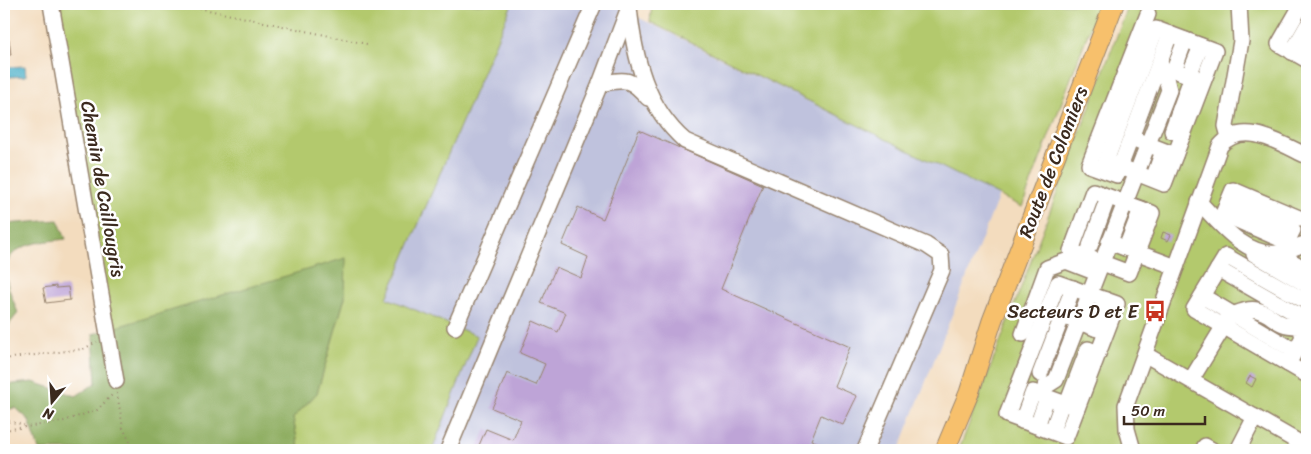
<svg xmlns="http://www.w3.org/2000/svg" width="1311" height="454" viewBox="0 0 1311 454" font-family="Sriracha,sans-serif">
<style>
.industrial{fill:#bfc2dd}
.green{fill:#b3c96d;stroke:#777a46}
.forest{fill:#8ead60;stroke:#646c3f}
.water{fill:#48afc7;stroke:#426c72}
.building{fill:#bea4d7}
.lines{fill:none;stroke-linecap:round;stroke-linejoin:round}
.minor-casing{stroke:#97836e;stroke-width:18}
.major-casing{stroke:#97836e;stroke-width:21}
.path{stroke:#97836e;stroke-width:2;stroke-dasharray:1 4;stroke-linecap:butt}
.minor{stroke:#fff;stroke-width:15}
.major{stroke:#f7c06c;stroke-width:19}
.labels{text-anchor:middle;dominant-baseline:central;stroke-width:5;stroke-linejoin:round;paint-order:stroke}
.street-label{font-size:19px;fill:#3b2a1e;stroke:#fff}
.poi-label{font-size:19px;fill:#3b2a1e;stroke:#fff;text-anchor:end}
</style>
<rect width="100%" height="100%" fill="#fff"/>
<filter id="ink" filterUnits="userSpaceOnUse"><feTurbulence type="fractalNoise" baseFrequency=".02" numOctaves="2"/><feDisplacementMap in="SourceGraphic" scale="10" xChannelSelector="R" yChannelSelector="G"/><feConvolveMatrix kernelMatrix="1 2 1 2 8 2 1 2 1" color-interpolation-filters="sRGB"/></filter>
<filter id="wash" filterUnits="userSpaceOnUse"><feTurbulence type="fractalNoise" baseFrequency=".0096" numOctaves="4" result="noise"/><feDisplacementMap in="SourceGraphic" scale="20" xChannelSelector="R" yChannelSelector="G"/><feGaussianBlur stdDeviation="1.12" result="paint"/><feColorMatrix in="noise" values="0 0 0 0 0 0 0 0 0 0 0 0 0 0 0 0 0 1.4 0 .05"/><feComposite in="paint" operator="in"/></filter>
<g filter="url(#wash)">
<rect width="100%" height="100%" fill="#f3dcbe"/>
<polygon class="industrial" points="512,4 611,4 999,195 899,450 432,450 477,336 387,298"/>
<g class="green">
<polygon points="53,4 512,4 387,298 477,336 432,450 299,450 293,418 317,393 345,297 112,328"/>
<polygon points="652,4 1099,4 1022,207 650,22"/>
<polygon points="1129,4 1307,4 1307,450 959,450"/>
</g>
<g class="forest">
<path d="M58,220l8,19c-23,3 -62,3 -60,36 1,12 8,27 12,38l-14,18v-107z"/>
<polygon points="346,258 345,297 317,393 293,418 299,450 39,450 29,420 16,408 4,410 4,385 33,382 76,396 96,383 93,334"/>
</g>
<polygon class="water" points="25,66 26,76 9,77 5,73 7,67"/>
<g id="blocks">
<g class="building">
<polygon points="9,39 11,55 4,55 4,40"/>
<polygon points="639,130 763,185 721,289 850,347 834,386 857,396 843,425 821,415 811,440 835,450 477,450 486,429 513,440 521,420 492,408 507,373 536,385 545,364 520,353 533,321 558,332 566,313 541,303 556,267 581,278 588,257 562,245 578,207 603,219"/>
<polygon points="1163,232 1171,235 1168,241 1161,238"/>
<polygon points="56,286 56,288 68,287 70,300 46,303 43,288"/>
<polygon points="1250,376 1256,379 1252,387 1246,383"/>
</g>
</g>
</g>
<g filter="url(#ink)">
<use href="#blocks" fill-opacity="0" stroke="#97836e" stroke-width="1"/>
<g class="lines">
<g class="minor-casing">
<g id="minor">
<polyline points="51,4 116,381"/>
<polyline points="1302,4 1279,44 1307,60"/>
<path d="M629,7c5,50 17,100 56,134l241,104 15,10 1,15 -77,180"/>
<polygon points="1156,29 1215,51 1164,184 1106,161"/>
<polyline points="1185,40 1174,70 1201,80"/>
<polyline points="1292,52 1307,26"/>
<polyline points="1189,75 1201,46"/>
<path d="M600,84c26,-5 30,-7 48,14"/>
<polyline points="1183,135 1172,131 1192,76"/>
<polyline points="1229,137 1226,126 1241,41 1239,4"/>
<polyline points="1139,141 1175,155"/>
<polyline points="1120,167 1170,34"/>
<polyline points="1117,175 1089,165 1148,14"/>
<polyline points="1153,179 1163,151"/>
<polygon points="1093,191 1152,213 1129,273 1071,251"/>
<path d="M1199,202c20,20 46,55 79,51 9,-2 20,-7 29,-10"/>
<polyline points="1228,202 1293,230 1287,242 1290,249"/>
<polyline points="1109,242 1176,267"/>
<polyline points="1287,242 1223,214 1233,190 1299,218"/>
<polyline points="1090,246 1108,197"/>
<polyline points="1126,248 1141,209"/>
<polyline points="1254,250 1254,254 1307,285"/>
<polyline points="1277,253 1307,270"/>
<polyline points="1218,269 1295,313 1300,326"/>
<polygon points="1058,283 1117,304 1066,437 1007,415"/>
<polyline points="1202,296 1295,351"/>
<polyline points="1307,302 1226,256 1194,309 1307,375"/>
<polyline points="1070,319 1106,332"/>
<polyline points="455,327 594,4"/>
<polyline points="1095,328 1106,300"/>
<polyline points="1023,334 1047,268 1066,261 1097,273"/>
<polyline points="1146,355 1307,447"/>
<polyline points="1040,374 1073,288"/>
<path d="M1191,380l39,-64c8,-3 18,-8 27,-6 18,4 17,17 43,16l3,11 -15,27"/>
<polyline points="1042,396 1045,387 1056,380 1169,90 1165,74 1160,63"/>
<polyline points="1067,404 1088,349 1098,353"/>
<polyline points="1022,421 1033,392 1077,408"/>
<polyline points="1037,426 1047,398"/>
<polyline points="1052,431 1062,403"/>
<polyline points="448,450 600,84 628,10"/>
<path d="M1133,450l-6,-21 -1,-24 94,-259c23,-28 63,-1 87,10"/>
<polyline points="1203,450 1205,446 1212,450"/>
<polyline points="1238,450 1255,417"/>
</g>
</g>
<g class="major-casing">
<polyline id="major" points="945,450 969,393 992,321 1114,4"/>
</g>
<g class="path">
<polyline points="180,4 367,44"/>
<polyline points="4,359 83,349 97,342"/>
<polyline points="117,393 123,428 134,450"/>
<polyline points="4,420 24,425"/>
<polyline points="4,430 61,422 97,410 114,393"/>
</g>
<use href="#minor" class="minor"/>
<use href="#major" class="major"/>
</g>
</g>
<defs>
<g id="bus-bare" transform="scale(1.725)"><path d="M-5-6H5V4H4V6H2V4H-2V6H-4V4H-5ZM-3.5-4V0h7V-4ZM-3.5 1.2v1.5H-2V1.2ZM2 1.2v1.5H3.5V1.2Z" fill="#c8321e" stroke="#fff" stroke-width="2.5" paint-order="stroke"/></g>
</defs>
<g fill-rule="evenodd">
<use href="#bus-bare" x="1155" y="311"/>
</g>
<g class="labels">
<g class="street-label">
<text transform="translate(1053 162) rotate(-69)">Route de Colomiers</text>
<text transform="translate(103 189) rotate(80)">Chemin de Caillougris</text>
</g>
<g class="poi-label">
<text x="1138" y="311">Secteurs D et E</text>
</g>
</g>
<rect width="1311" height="454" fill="none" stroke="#fff" stroke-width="20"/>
<g transform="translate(52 402) rotate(198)" stroke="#ffffff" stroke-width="4" paint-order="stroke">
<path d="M0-4L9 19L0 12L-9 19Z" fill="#3b2a1e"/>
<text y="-8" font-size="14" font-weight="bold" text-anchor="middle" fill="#3b2a1e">N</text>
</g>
<path d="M1124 416v8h81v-8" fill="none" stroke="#3b2a1e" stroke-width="2.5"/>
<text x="1131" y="416" font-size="15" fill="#3b2a1e" stroke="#ffffff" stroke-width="4" paint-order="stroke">50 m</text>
</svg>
